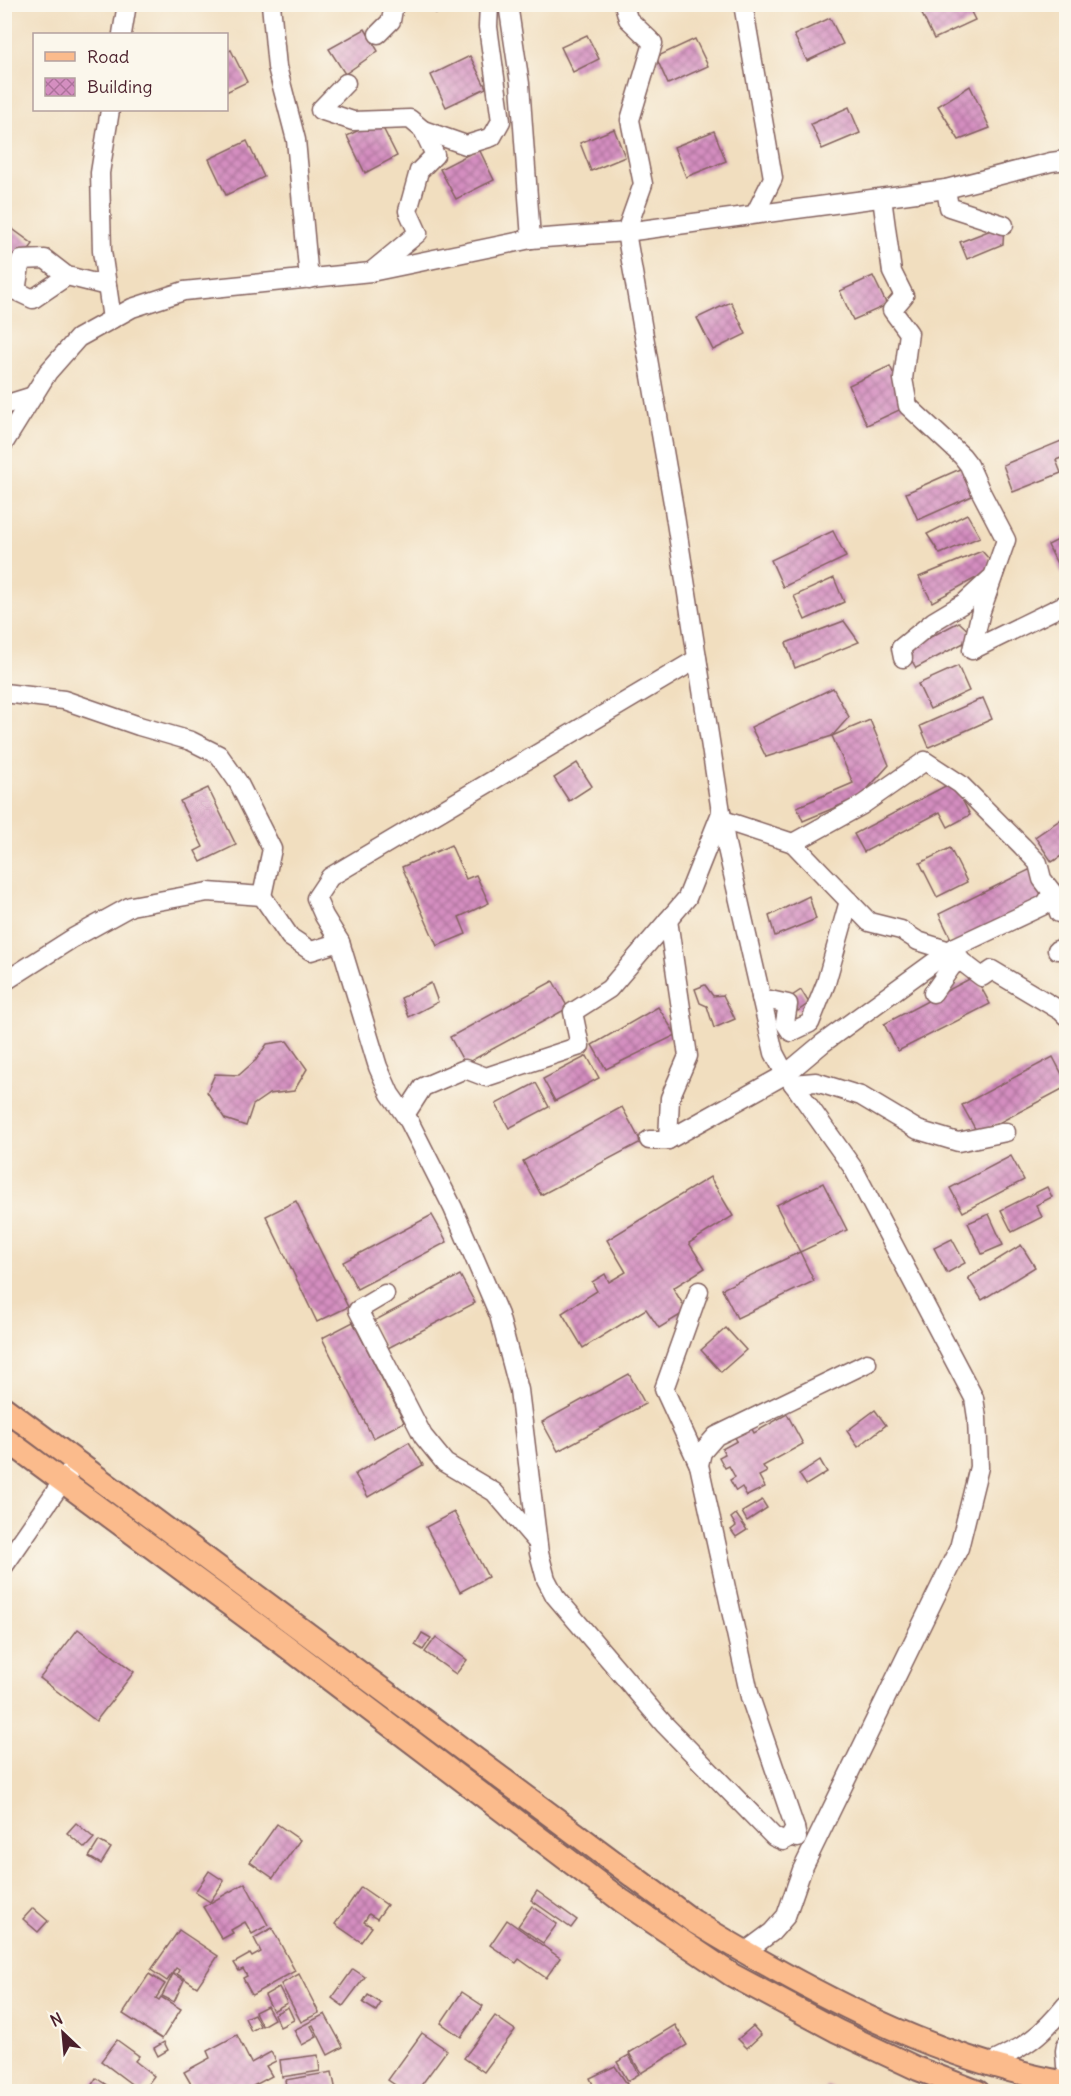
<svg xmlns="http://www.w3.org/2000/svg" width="1071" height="2096" viewBox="0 0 1071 2096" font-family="Delius,sans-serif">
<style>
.building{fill:url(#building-cross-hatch)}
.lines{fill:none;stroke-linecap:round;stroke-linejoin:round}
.minor-casing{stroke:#84625f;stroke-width:21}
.major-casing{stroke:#84625f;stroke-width:26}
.minor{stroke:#fff;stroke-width:18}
.major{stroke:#fbbb8c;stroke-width:22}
</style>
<defs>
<pattern id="building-cross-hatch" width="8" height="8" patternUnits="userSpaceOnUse" patternTransform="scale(1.5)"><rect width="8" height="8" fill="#d48ec0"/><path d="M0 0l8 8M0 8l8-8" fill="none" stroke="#ae739c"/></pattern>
</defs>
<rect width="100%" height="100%" fill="#fbf7ec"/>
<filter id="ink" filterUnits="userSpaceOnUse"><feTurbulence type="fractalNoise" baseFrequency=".0167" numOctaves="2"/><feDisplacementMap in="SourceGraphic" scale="12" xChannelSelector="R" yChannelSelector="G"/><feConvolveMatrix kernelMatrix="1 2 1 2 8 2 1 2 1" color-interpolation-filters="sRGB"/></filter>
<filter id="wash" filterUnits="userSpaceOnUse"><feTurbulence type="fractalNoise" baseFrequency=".008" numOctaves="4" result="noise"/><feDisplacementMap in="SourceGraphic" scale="24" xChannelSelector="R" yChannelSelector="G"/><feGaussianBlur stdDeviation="1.35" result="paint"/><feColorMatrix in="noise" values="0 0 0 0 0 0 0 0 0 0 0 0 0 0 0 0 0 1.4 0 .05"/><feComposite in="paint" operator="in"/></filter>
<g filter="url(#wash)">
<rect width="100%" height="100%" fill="#f1debf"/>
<g id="blocks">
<g class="building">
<polygon points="431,4 453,4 436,14"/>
<polygon points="937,4 967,4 975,20 934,39 921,12"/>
<polygon points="830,18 843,44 807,61 794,35"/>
<polygon points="365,29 378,51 345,74 329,49"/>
<polygon points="587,35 599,59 573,72 561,47"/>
<polygon points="695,39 708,66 668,84 656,57"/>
<polygon points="231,50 247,82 226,92 226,52"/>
<polygon points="470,56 486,88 446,107 431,75"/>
<polygon points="970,86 990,128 959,140 938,106"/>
<polygon points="849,107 860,133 822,149 811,124"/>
<polygon points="379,120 397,156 365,173 347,136"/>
<polygon points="614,129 625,157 591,171 580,143"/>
<polygon points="714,131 726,161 686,177 674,147"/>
<polygon points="247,141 264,177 226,195 209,159"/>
<polygon points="479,149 494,180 456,199 440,169"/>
<polygon points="1004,225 1003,244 967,259 960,242"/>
<polygon points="4,227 11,228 33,244 4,283"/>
<polygon points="873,276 887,305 853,320 840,291"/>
<polygon points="731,302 746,334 713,350 697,318"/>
<polygon points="890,366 908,406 867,425 849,385"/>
<polygon points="1066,439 1066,456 1056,460 1061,473 1013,492 1003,465"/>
<polygon points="969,465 981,492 918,520 906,493"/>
<polygon points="967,514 980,537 940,554 927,534"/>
<polygon points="833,531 846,557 783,587 771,560"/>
<polygon points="1066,536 1066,577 1064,578 1048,545"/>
<polygon points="982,551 996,567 932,602 919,577"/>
<polygon points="834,578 844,602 805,620 794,596"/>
<polygon points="844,621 859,642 795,668 786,643"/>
<polygon points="959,622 975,637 916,668 906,650"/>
<polygon points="958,666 969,691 930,709 918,684"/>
<polygon points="833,688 849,717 832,736 766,757 751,727"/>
<polygon points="983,698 992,719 929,747 920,726"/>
<polygon points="870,720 889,765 860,797 803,821 797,807 853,783 832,736"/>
<polygon points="577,763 592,786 569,801 554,778"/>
<polygon points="953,782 970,815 948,827 940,812 864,852 854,834"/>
<polygon points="208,788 236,845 201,862 195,851 203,847 180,801"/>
<polygon points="1066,816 1066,853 1052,862 1035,837"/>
<polygon points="451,845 466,879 476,875 489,903 459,917 466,934 437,946 402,867"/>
<polygon points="950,848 967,882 937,897 920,863"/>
<polygon points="1031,869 1045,900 954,945 939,914"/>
<polygon points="809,896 816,919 775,936 769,916"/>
<polygon points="975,976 990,1004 898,1051 884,1024"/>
<polygon points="553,981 568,1008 465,1064 450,1037"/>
<polygon points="431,983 438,1002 409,1017 401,998"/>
<polygon points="705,985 713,996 723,995 735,1019 714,1028 707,1006 700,1003 695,989"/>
<polygon points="801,990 809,1003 798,1011 789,998"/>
<polygon points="658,1007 676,1035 606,1069 592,1045"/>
<polygon points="287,1041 307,1069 294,1091 269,1094 253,1105 246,1126 225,1119 207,1092 215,1074 239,1075 256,1060 267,1044"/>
<polygon points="587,1056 599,1078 555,1101 543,1079"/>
<polygon points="1053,1057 1066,1082 1066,1087 978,1134 962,1105"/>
<polygon points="536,1083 549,1107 509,1128 496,1104"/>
<polygon points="622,1107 641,1142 541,1195 523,1161"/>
<polygon points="1011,1156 1024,1180 963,1212 950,1188"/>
<polygon points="710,1177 733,1216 689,1243 705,1268 673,1288 687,1311 659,1328 646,1309 583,1348 562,1313 597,1291 592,1282 605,1274 609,1282 626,1272 607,1240"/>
<polygon points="823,1183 847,1230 800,1252 776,1205"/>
<polygon points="1047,1187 1052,1197 1036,1205 1042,1217 1012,1232 1001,1210"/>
<polygon points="296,1201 348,1307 317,1322 266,1216"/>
<polygon points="989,1214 1003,1245 982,1254 968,1223"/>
<polygon points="432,1215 447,1242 357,1289 343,1262"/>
<polygon points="952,1239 965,1263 947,1273 934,1248"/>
<polygon points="1021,1245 1035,1267 982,1300 968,1278"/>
<polygon points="800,1252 814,1281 737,1318 722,1289"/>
<polygon points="460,1275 475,1303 386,1349 372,1322"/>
<polygon points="353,1322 404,1422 373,1438 322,1338"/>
<polygon points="726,1328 746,1350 721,1372 701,1350"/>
<polygon points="629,1374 645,1404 558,1451 542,1422"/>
<polygon points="875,1410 886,1425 858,1447 847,1431"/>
<polygon points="787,1414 803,1444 763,1466 767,1472 759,1476 765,1487 747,1496 742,1487 736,1491 730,1480 735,1477 729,1466 725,1468 719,1457 725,1454 722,1449 737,1441 732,1432 749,1423 754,1433"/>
<polygon points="409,1442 423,1465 368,1497 355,1474"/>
<polygon points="820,1460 827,1472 806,1485 799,1474"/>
<polygon points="762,1500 767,1508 747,1521 742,1512"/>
<polygon points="454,1512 488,1577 460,1592 426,1527"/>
<polygon points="736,1514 747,1530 736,1537 731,1530 736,1526 731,1518"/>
<polygon points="78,1629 134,1672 96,1721 40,1678"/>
<polygon points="422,1633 431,1638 423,1650 415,1645"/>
<polygon points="436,1637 467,1660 456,1674 425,1652"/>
<polygon points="76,1823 94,1838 85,1848 67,1833"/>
<polygon points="277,1824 300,1840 273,1878 250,1862"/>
<polygon points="99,1841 111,1848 101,1864 89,1857"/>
<polygon points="209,1871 224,1881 210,1902 195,1892"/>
<polygon points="245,1883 268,1925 252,1934 245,1922 231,1930 233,1933 222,1939 203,1907"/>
<polygon points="361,1887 387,1905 377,1919 369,1914 364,1922 372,1927 361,1942 335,1924"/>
<polygon points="537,1891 577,1920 571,1928 531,1900"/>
<polygon points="532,1906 557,1924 543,1943 518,1926"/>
<polygon points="33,1908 48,1921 38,1932 23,1919"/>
<polygon points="507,1920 560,1958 546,1978 519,1959 516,1963 490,1945"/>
<polygon points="272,1928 295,1971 252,1995 243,1978 247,1976 243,1969 239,1971 234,1963 250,1954 252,1957 261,1952 254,1938"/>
<polygon points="179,1930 218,1956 197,1987 177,1974 179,1970 176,1968 167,1981 151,1970"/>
<polygon points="353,1969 365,1977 343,2006 332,1998"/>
<polygon points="149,1974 165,1984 156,1998 159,2000 161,1997 181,2009 162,2039 123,2014"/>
<polygon points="173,1974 184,1980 174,2002 162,1996"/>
<polygon points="299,1974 319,2013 301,2022 281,1984"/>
<polygon points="279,1987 287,2003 273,2011 265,1995"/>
<polygon points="462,1992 483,2006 461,2037 441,2023"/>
<polygon points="368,1995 381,2003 376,2011 363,2003"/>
<polygon points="267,2006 274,2019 262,2026 255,2012"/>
<polygon points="288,2007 294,2020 280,2027 274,2014"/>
<polygon points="254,2014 260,2026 251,2031 245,2018"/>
<polygon points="325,2014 343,2047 328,2055 313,2025 311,2026 317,2037 302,2045 294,2030"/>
<polygon points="495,2016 515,2030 484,2072 464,2058"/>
<polygon points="675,2025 687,2045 641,2073 629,2053"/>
<polygon points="753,2026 761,2035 747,2048 738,2039"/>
<polygon points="422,2033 447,2050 417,2091 404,2091 388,2080"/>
<polygon points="237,2035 251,2063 271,2052 276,2061 266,2066 272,2076 246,2090 247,2091 195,2091 184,2072 210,2058 207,2051"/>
<polygon points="117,2040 139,2056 135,2061 154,2076 142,2092 101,2061"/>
<polygon points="164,2042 168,2050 158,2056 154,2048"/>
<polygon points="318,2055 320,2071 282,2077 280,2060"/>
<polygon points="629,2055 639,2074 628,2081 617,2062"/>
<polygon points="615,2066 627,2084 611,2091 596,2091 590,2078"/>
<polygon points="332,2072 336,2091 287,2091 285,2080"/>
<polygon points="96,2078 108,2086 105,2091 88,2091"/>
<polygon points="826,2086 843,2091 824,2091"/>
</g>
</g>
</g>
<g filter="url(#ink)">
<use href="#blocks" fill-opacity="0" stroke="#84625f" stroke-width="1.5"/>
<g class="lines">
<g class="minor-casing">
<g id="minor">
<polyline points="271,4 277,67 296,140 309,279"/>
<polyline points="508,4 520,84 531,239"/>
<polyline points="624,4 628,19 653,43 630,120 643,184 626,232 673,503 726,844 774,1053 782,1068 853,1168 974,1398 977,1418 979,1467 959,1548 802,1870 786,1916 772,1932 745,1952"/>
<polyline points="743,4 773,178 755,214"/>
<polyline points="122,34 127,4"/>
<polyline points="378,34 391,21 394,4"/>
<polyline points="346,83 320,110 353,121 410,119 423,130 435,155 419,171 408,211 418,233 372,271"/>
<polyline points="110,110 100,173 102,251 112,319"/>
<polyline points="423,130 466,145 492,137 501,121 488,27 489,4"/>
<polyline points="946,189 949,207 1004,225"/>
<polyline points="882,198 892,272 904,296 892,310 909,333 903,379 908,406 962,456 969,465 981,492 1006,540 981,611 972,650 1066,604"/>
<polyline points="67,276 33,299 16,291 21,260 45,259 67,276 107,286"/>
<polyline points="4,405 33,396"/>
<polyline points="4,443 48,372 78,338 132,308 184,291 371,272 531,239 626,232 946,189 1051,162 1066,160"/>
<polyline points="903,658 901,648 934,621 964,603 990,579"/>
<polyline points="697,659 330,877 316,898 324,916 340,942 378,1067 390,1094 409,1121 453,1208 499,1315 519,1390 539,1553 546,1579 555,1596 664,1724 774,1837 783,1841 790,1837 795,1828"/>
<polyline points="4,693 64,700 139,726 191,741 219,755 238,782 272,849 262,896"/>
<polyline points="723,820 793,843 862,805 925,761 960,784 1022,846 1038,863 1042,879 1052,892 1059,913 1066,914"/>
<polyline points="793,843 869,922 901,930 918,941 950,951"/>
<polyline points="1057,950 1066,948"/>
<polyline points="959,957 955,947 1042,906 1047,902 1052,892"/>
<polyline points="4,982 73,938 131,906 208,892 262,896 290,937 311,951 340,942"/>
<polyline points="933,993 952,966 961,961 982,977 992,970 1061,1011 1066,1016"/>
<polyline points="761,998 788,1004 785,1023 791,1032 810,1023 826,983 849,901"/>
<polyline points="793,1084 816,1082 861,1096 918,1130 958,1142 1006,1132"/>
<polyline points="405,1115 423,1087 465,1069 486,1077 580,1046 573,1012 609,989 687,898 721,813"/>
<polyline points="649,1140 668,1140 670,1098 688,1056 668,920"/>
<polyline points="668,1140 786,1074 823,1043 955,947"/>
<polyline points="385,1294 358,1310 423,1436 445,1463 494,1492 537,1542"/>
<polyline points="699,1465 664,1389 699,1291"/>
<polyline points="4,1566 76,1462"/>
<polyline points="797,1838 795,1828 750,1697 699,1465 702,1452 716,1436 867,1363"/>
<polyline points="1066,2045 1065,2051 1066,2066"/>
<path d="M990,2063c35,-16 52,-28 76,-58"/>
</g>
</g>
<g class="major-casing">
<g id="major">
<path d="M4,1408l689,513c115,70 240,138 373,162"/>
<polyline points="4,1438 282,1643 622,1901 732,1975 837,2031 918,2069 978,2092"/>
</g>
</g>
<use href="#minor" class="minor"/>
<use href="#major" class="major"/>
</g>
</g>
<rect width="1071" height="2096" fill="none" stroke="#fbf7ec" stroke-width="24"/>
<rect x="33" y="33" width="195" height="78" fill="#fbf7ec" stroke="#b4a19f" stroke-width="1.5"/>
<rect x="45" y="52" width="30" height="9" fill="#fbbb8c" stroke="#b4a19f" stroke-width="1.5"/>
<text x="87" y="63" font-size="18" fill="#4a1f2b">Road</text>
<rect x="45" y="78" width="30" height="18" fill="url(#building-cross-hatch)" stroke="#b4a19f" stroke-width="1.5"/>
<text x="87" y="93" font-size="18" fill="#4a1f2b">Building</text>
<g transform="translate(63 2033) rotate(334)" stroke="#fbf7ec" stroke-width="4.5" paint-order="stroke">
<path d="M0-4.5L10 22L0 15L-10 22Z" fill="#4a1f2b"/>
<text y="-9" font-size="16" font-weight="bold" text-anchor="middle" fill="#4a1f2b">N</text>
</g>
</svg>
